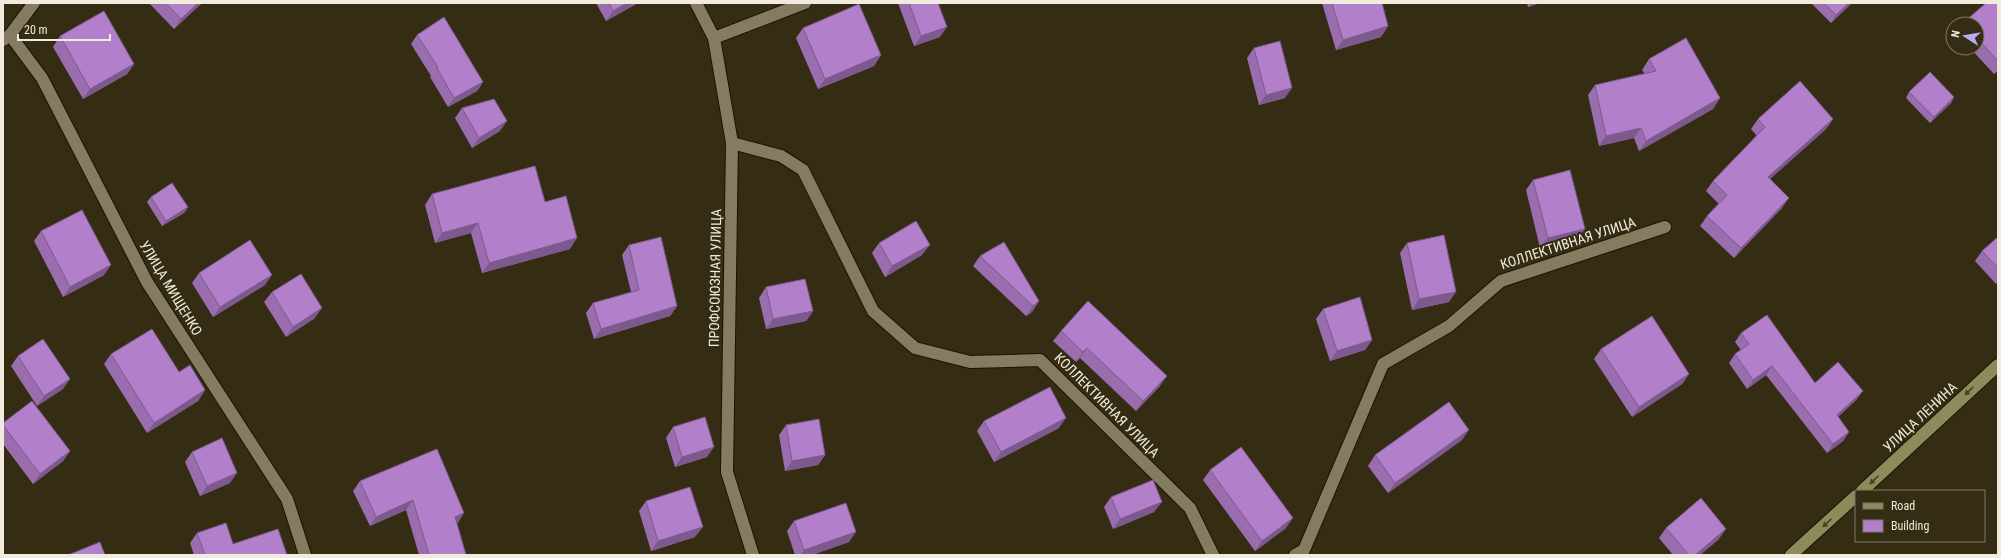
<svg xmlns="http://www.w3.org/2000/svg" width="2001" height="558" viewBox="0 0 2001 558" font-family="'Roboto Condensed',sans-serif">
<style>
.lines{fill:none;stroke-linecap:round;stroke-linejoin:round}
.street-casing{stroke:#1c1400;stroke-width:14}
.secondary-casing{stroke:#1c1400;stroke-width:14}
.street{stroke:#857b60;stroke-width:12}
.secondary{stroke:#8b8b5b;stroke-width:12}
.wall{fill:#996dae}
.shaded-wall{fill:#7d598d}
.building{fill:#b27fca;stroke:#7d598d}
.oneway{fill:#4a4426}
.labels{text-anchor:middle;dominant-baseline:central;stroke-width:4;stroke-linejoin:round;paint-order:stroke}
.street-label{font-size:14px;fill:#f0ebdc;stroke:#352c14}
</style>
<rect width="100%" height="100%" fill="#352c14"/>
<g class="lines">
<g class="street-casing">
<g id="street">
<polyline points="696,3 714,38 732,143 727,472 753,555"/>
<polyline points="10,35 42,78 147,282 287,499 305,555"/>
<polyline points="714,38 805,3"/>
<polyline points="3,40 10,35 34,3"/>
<polyline points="732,143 781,156 803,170 873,311 915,348 970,362 1040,360 1190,508 1213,555"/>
<polyline points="1295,555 1304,550 1383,364 1449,326 1501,281 1665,227"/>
</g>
</g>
<g class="secondary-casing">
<g id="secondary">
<polyline points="1862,491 1998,365"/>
<polyline points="1791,555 1856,496"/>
</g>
</g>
<use href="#street" class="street"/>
<use href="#secondary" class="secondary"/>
</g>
<g class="wall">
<polygon points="149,3 202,3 174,29"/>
<polygon points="596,3 638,3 606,21"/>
<polygon points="898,3 938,3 940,37 914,46"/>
<polygon points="1322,3 1382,3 1388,26 1381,37 1336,50"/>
<polygon points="1527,3 1540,3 1528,7"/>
<polygon points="1811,3 1852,3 1831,23"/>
<polygon points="1986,3 1998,3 1998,71 1994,74 1970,48 1977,48 1977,24 1963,24"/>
<polygon points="803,28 881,55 874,66 818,89 796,38"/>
<polygon points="417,35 483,82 477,91 448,107 430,77 431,76 411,44"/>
<polygon points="60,36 134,64 127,74 83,99 53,47"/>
<polygon points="1254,48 1285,98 1259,105 1247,58"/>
<polygon points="1649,59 1720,98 1713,109 1639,151 1634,138 1599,146 1588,95 1595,85 1645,74 1642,70"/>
<polygon points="1909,92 1954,97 1951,103 1930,123 1906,98"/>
<polygon points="462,108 500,131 472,148 455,118"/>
<polygon points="1758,119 1833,119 1826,129 1770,179 1782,208 1734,258 1700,226 1707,216 1719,204 1706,191 1713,181 1757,136 1751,129"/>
<polygon points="1533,180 1585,229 1577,239 1540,248 1526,190"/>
<polygon points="432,194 545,202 570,249 482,273 471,233 435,243 425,205"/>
<polygon points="151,197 188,207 184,213 162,226 147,202"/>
<polygon points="41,231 104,275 63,297 34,241"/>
<polygon points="1998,237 1998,282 1996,284 1975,261 1982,251"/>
<polygon points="879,243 922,255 885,277 872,253"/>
<polygon points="1407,243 1449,302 1412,310 1400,253"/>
<polygon points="629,245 677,306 670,316 594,339 586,313 593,303 631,292 622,255"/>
<polygon points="980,256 1039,301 1032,312 1026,316 973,266"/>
<polygon points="199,273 265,285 213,317 192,283"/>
<polygon points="766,287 813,311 806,321 766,329 759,298"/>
<polygon points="272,292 315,318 286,337 264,302"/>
<polygon points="1323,309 1372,340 1365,350 1330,361 1316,319"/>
<polygon points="1061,331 1160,386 1136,411 1080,358 1076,362 1053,341"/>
<polygon points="1741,333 1815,383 1863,391 1856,400 1838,417 1849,432 1843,441 1827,453 1766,375 1747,389 1729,363 1735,354 1741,350 1735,342"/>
<polygon points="1601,349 1689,374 1682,384 1632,417 1594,359"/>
<polygon points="111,354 179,372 205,390 198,401 147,433 104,364"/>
<polygon points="18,356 63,389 37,406 11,366"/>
<polygon points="984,421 1059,428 994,462 977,431"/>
<polygon points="3,423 70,451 63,461 33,484 3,444"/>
<polygon points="786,425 825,455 818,465 785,471 779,435"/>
<polygon points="673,427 707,457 675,467 666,438"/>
<polygon points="1462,440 1388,493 1368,466 1375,455"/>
<polygon points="437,449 458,523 457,523 466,555 419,555 406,510 370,526 353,491 360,481"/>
<polygon points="192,452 230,483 200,496 185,462"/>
<polygon points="1210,470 1286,528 1255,551 1203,480"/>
<polygon points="1111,497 1154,512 1113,529 1104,507"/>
<polygon points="646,501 695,537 651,551 639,511"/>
<polygon points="794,521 849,542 812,555 795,555 787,531"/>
<polygon points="1666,528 1719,539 1700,555 1673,555 1659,538"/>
<polygon points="197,533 233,544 287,555 194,555 190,543"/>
</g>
<g class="shaded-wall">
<polygon points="198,3 202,3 174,29 181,19"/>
<polygon points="627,3 638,3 606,21 613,11"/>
<polygon points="1531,3 1540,3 1528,7"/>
<polygon points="1849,3 1852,3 1831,23 1836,15"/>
<polygon points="1388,26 1381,37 1336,50 1343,40"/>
<polygon points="947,27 940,37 914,46 921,36"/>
<polygon points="881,55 874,66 818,89 825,79"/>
<polygon points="134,64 127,74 83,99 90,89"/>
<polygon points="483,82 477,91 448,107 454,98"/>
<polygon points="1292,88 1285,98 1259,105 1266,95"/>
<polygon points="1954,97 1951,103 1930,123 1934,117"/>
<polygon points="1720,98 1713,109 1639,151 1646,141"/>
<polygon points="1833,119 1826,129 1760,188 1768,177"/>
<polygon points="507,121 500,131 472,148 479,138"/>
<polygon points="1641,128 1634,138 1599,146 1606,136"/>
<polygon points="1789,198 1782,208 1734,258 1741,248"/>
<polygon points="188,207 184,213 162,226 166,221"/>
<polygon points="478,223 471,233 435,243 442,233"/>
<polygon points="1585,229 1577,239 1540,248 1548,238"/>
<polygon points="577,238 570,249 482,273 489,263"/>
<polygon points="930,245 922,255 885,277 892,266"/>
<polygon points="111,265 104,275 63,297 70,287"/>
<polygon points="272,275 265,285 213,317 220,307"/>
<polygon points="1456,292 1449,302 1412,310 1419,299"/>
<polygon points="1039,301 1032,312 1026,316 1033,306"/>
<polygon points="677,306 670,316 594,339 601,329"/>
<polygon points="322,308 315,318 286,337 293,327"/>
<polygon points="813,311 806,321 766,329 773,319"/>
<polygon points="1372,340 1365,350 1330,361 1337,351"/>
<polygon points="1087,348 1080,358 1076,362 1083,352"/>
<polygon points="1772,366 1766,375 1747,389 1753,380"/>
<polygon points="1689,374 1682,384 1632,417 1639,407"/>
<polygon points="1167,376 1160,386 1136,411 1143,401"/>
<polygon points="70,379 63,389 37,406 44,396"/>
<polygon points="205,390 198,401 147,433 154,423"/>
<polygon points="1863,391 1856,400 1830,424 1837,415"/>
<polygon points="1066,418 1059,428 994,462 1001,452"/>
<polygon points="1469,430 1462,440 1388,493 1395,483"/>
<polygon points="1849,432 1843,441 1827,453 1833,444"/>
<polygon points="714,447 707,457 675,467 682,457"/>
<polygon points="70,451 63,461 33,484 40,474"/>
<polygon points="825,455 818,465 785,471 792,461"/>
<polygon points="237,473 230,483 200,496 207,486"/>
<polygon points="413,500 406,510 370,526 376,517"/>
<polygon points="1162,502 1154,512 1113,529 1120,519"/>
<polygon points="464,513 458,523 449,527 455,517"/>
<polygon points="1293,518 1286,528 1255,551 1262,541"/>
<polygon points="703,527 695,537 651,551 658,541"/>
<polygon points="1726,529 1719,539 1700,555 1695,555"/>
<polygon points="856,532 849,542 812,555 801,555 804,550"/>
</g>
<g class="building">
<polygon points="166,3 198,3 181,19"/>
<polygon points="609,3 627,3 613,11"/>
<polygon points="909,3 938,3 947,27 921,36"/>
<polygon points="1332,3 1382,3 1388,26 1343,40"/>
<polygon points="1824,3 1849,3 1836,15"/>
<polygon points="1986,3 1998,3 1998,61 1977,38 1977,24 1964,24 1963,23"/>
<polygon points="859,4 881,55 825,79 803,28"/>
<polygon points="104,11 134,64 90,89 60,36"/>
<polygon points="444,17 483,82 454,98 437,68 438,67 417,35"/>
<polygon points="1686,38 1720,98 1646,141 1641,128 1606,136 1595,85 1656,71 1649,59"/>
<polygon points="1280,41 1292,88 1266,95 1254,48"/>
<polygon points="1930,72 1954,97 1934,117 1909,92"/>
<polygon points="1800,81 1833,119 1768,177 1789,198 1741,248 1707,216 1727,195 1713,181 1765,127 1758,119"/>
<polygon points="494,99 507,121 479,138 462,108"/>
<polygon points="535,166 545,202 566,196 577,238 489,263 478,223 442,233 432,194"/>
<polygon points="1570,170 1585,229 1548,238 1533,180"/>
<polygon points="172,183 188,207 166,221 151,197"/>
<polygon points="82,210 111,265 70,287 41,231"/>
<polygon points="916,221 930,245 892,266 879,243"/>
<polygon points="1444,235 1456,292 1419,299 1407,243"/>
<polygon points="661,237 677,306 601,329 593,303 639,290 629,245"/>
<polygon points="1998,237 1998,268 1982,251"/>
<polygon points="250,240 272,275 220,307 199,273"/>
<polygon points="1004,242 1039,301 1033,306 980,256"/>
<polygon points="301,274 322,308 293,327 272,292"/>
<polygon points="805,279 813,311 773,319 766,287"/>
<polygon points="1360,297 1372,340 1337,351 1323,309"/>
<polygon points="1088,301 1167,376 1143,401 1087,348 1083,352 1061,331"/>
<polygon points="1767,315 1815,383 1838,362 1863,391 1837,415 1849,432 1833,444 1772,366 1753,380 1735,354 1749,344 1741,333"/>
<polygon points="1652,316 1689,374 1639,407 1601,349"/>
<polygon points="152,329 179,372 190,365 205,390 154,423 111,354"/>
<polygon points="43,339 70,379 44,396 18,356"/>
<polygon points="1050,387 1066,418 1001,452 984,421"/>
<polygon points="32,401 70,451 40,474 3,425 3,423"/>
<polygon points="1449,402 1469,430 1395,483 1375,455"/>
<polygon points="705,417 714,447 682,457 673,427"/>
<polygon points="819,419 825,455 792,461 786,425"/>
<polygon points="222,438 237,473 207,486 192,452"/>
<polygon points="1241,447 1293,518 1262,541 1210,470"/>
<polygon points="437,449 464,513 455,517 466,555 429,555 413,500 376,517 360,481"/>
<polygon points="1153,480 1162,502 1120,519 1111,497"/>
<polygon points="690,487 703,527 658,541 646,501"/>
<polygon points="1701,498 1726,529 1695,555 1689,555 1666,528"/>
<polygon points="846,503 856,532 804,550 794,521"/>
<polygon points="226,523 233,544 278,529 287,555 205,555 197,533"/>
<polygon points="100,542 105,555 68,555"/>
</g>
<defs><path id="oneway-solid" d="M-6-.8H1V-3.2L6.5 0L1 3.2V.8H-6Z"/></defs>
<g class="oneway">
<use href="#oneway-solid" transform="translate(1969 391) rotate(137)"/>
<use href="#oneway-solid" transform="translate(1874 480) rotate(137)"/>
<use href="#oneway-solid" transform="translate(1827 523) rotate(137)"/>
</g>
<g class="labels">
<g class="street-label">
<text transform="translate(1568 243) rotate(-18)">КОЛЛЕКТИВНАЯ УЛИЦА</text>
<text transform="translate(715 278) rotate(-89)">ПРОФСОЮЗНАЯ УЛИЦА</text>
<text transform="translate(171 288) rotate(59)">УЛИЦА МИЩЕНКО</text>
<text transform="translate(1107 405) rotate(45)">КОЛЛЕКТИВНАЯ УЛИЦА</text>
<text transform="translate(1920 417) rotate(-43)">УЛИЦА ЛЕНИНА</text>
</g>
</g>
<rect width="2001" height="558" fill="none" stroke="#f0ebdc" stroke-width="8"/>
<rect x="1855" y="490" width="130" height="52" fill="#352c14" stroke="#807864"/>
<rect x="1863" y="503" width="20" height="6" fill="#8b8b5b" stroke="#807864"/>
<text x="1891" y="510" font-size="12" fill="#f0ebdc">Road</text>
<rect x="1863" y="520" width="20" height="12" fill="#b27fca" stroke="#807864"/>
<text x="1891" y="530" font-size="12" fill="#f0ebdc">Building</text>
<g transform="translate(1965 36) rotate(282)"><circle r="19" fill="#352c14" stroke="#807864"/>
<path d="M0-3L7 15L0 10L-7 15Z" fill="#baaaf6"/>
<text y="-6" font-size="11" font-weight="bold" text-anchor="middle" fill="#f0ebdc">N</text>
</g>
<path d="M18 34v6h92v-6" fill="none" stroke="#f0ebdc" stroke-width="2"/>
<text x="24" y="34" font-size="12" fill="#f0ebdc" stroke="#352c14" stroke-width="3" paint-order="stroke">20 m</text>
</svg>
